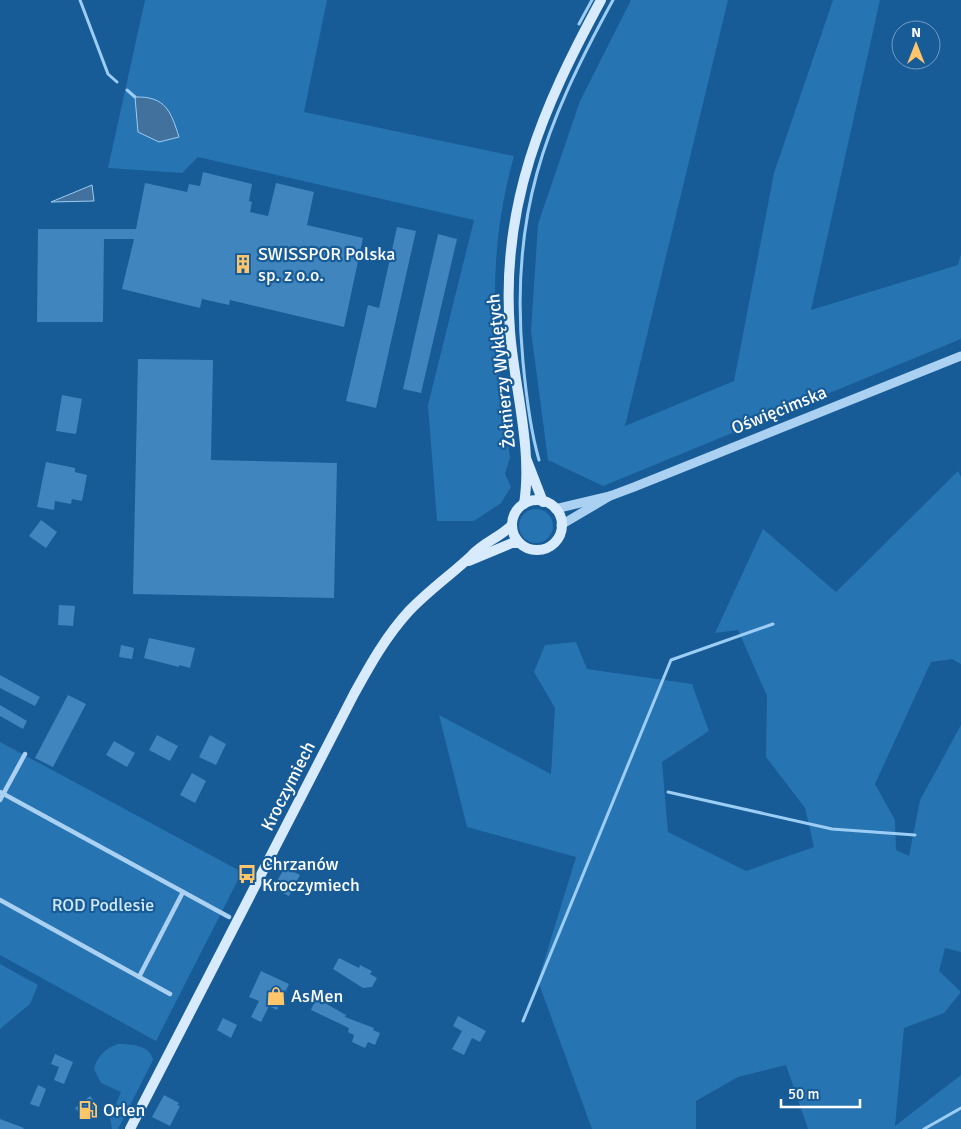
<svg xmlns="http://www.w3.org/2000/svg" width="961" height="1129" viewBox="0 0 961 1129" font-family="Signika,sans-serif">
<style>
.green{fill:#2774b3}
.water{fill:#41719c;stroke:#9ccdf4}
.lines{fill:none;stroke-linecap:round;stroke-linejoin:round}
.stream{stroke:#9ccdf4;stroke-width:3}
.building{fill:#4085be}
.pedestrian{stroke:#aad1f1;stroke-width:4.5}
.tertiary{stroke:#aad1f1;stroke-width:9}
.secondary{stroke:#d8ebfc;stroke-width:10}
.labels{text-anchor:middle;dominant-baseline:central;stroke-width:4.5;stroke-linejoin:round;paint-order:stroke}
.poi-label{font-size:18px;fill:#fff;stroke:#175b97;text-anchor:start}
.street-label{font-size:18px;fill:#fff;stroke:#175b97}
.park-label{font-size:18px;fill:#d1e9fc;stroke:#175b97}
</style>
<rect width="100%" height="100%" fill="#175b97"/>
<g class="green">
<path d="M145,0h182l-23,112 210,44c-30,108 -19,193 -4,301l-5,17 6,13 -10,16 -27,18h-37l-9,-116 46,-185 -276,-63 -16,16 -74,-5z"/>
<polygon points="631,0 728,0 625,426 734,381 774,173 833,0 880,0 811,310 958,265 961,254 961,339 603,486 548,460 531,331 538,224 580,101"/>
<polygon points="958,471 961,477 961,664 952,659 931,662 875,784 895,820 896,850 909,856 920,800 961,725 961,952 945,948 939,971 961,992 944,1013 904,1028 895,1126 961,1075 961,1129 808,1129 786,1065 738,1077 696,1101 696,1129 592,1129 538,981 576,857 467,827 439,715 551,774 555,708 534,672 545,645 576,642 587,669 692,684 709,731 662,762 668,832 746,871 814,847 805,808 766,757 767,696 738,630 715,633 763,529 836,592"/>
<circle cx="536" cy="526" r="17"/>
<polygon points="0,742 242,872 156,1041 0,955"/>
<polygon points="0,964 38,985 30,1004 0,1029"/>
<path d="M118,1044c12,0 33,1 35,16l-35,69h-6l-2,-11 11,-26 -20,-9 -7,-14c3,-13 12,-21 24,-25z"/>
</g>
<g class="water">
<path d="M135,97c31,-1 36,15 44,40l-20,5 -21,-10z"/>
<polygon points="92,185 94,201 51,202"/>
</g>
<g class="lines">
<g class="stream">
<polyline points="80,0 108,74 117,82"/>
<polyline points="579,24 592,0"/>
<polyline points="127,90 135,97"/>
<path d="M539,460c-9,-31 -13,-66 -16,-98 -14,-146 21,-236 90,-362"/>
<polyline points="668,792 832,829 915,835"/>
<polyline points="523,1021 671,660 773,624"/>
<polyline points="924,1129 961,1108"/>
</g>
</g>
<g class="building">
<polygon points="203,172 252,184 249,201 252,202 250,212 268,216 276,183 314,192 307,225 363,238 344,327 230,300 229,305 202,299 200,308 122,289 134,239 104,239 103,322 37,322 38,229 136,229 145,183 187,192 189,184 200,186"/>
<polygon points="397,227 416,231 376,408 346,401 368,305 379,308"/>
<polygon points="438,234 457,239 421,393 403,389"/>
<polygon points="138,359 213,360 211,460 337,463 334,598 133,594"/>
<polygon points="62,395 82,399 76,434 56,431"/>
<polygon points="46,462 75,468 75,472 87,475 82,501 72,499 71,504 55,501 54,510 37,507"/>
<polygon points="41,520 57,532 46,548 29,536"/>
<polygon points="59,605 75,606 73,626 58,625"/>
<polygon points="149,638 195,648 190,668 179,665 179,667 144,658"/>
<polygon points="121,645 134,648 132,659 119,657"/>
<polygon points="0,675 40,697 35,706 0,688"/>
<polygon points="68,695 86,704 53,767 35,758"/>
<polygon points="0,705 27,721 23,729 0,716"/>
<polygon points="157,735 178,746 170,761 149,750"/>
<polygon points="210,735 226,744 216,765 199,757"/>
<polygon points="114,741 135,753 127,767 106,755"/>
<polygon points="192,773 206,781 195,803 180,795"/>
<polygon points="285,867 300,875 289,896 273,888"/>
<polygon points="339,958 359,968 360,965 372,971 370,974 377,978 372,987 363,988 333,969"/>
<polygon points="261,971 289,984 277,1010 269,1006 261,1022 251,1017 259,1001 249,997"/>
<polygon points="316,998 346,1015 345,1017 374,1028 373,1030 380,1033 375,1045 368,1042 365,1048 352,1042 354,1035 348,1032 349,1028 311,1010"/>
<polygon points="458,1016 486,1031 480,1042 472,1038 464,1055 452,1049 462,1031 453,1026"/>
<polygon points="223,1018 237,1025 231,1038 217,1030"/>
<polygon points="55,1054 73,1062 64,1084 54,1080 59,1067 51,1064"/>
<polygon points="38,1085 46,1089 39,1107 30,1104"/>
<polygon points="164,1095 179,1103 177,1105 180,1106 170,1126 152,1117"/>
<polygon points="90,1096 99,1107 84,1119 75,1108"/>
<polygon points="0,1119 24,1128 23,1129 0,1129"/>
</g>
<g class="lines">
<g class="pedestrian">
<polyline points="0,792 229,917"/>
<polyline points="0,800 25,754"/>
<polyline points="0,900 170,994"/>
<polyline points="139,977 183,892"/>
</g>
<g class="tertiary">
<polyline points="555,509 610,496 634,487 961,356"/>
<polyline points="561,525 610,496"/>
</g>
<g class="secondary">
<polyline points="526,458 543,502"/>
<circle cx="537" cy="525" r="25"/>
<path d="M524,504c9,-55 -10,-118 -14,-173 -10,-126 33,-224 91,-331"/>
<polyline points="469,561 512,543 519,543"/>
<path d="M130,1129l224,-435c16,-29 32,-58 55,-83 20,-21 43,-37 63,-56 11,-12 28,-18 40,-30"/>
</g>
</g>
<defs>
<g id="building-bare" transform="scale(1.5)"><path d="M-4-6H4V6H1V3H-1V6H-4ZM-2.5-4.3h1.7v1.8h-1.7ZM.8-4.3h1.7v1.8H.8ZM-2.5-1h1.7V.8h-1.7ZM.8-1h1.7V.8H.8Z" fill="#ffc56a" stroke="#175b97" stroke-width="2.5" paint-order="stroke"/></g>
<g id="bus-bare" transform="scale(1.5)"><path d="M-5-6H5V4H4V6H2V4H-2V6H-4V4H-5ZM-3.5-4V0h7V-4ZM-3.5 1.2v1.5H-2V1.2ZM2 1.2v1.5H3.5V1.2Z" fill="#ffc56a" stroke="#175b97" stroke-width="2.5" paint-order="stroke"/></g>
<g id="shop-bare" transform="scale(1.5)"><path d="M-5-2.5h2.3a2.7 3.5 0 0 1 5.4 0H5L5.5 6h-11ZM-1.5-2.5h3a1.5 2.3 0 0 0-3 0Z" fill="#ffc56a" stroke="#175b97" stroke-width="2.5" paint-order="stroke"/></g>
<g id="fuel-bare" transform="scale(1.5)"><path d="M-5.5-6h7V0h2V4h1.3V-2.5L3-4.5l.8-.8L6-3V5H2.5V1h-1V6h-7ZM-4.2-4.7v3.2H.2V-4.7Z" fill="#ffc56a" stroke="#175b97" stroke-width="2.5" paint-order="stroke"/></g>
</defs>
<g fill-rule="evenodd">
<use href="#building-bare" x="243" y="264"/>
<use href="#bus-bare" x="247" y="874"/>
<use href="#shop-bare" x="276" y="996"/>
<use href="#fuel-bare" x="88" y="1110"/>
</g>
<g class="labels">
<g class="poi-label">
<text x="258" y="254">SWISSPOR Polska<tspan x="258" dy="21">sp. z o.o.</tspan></text>
<text x="262" y="864">Chrzanów<tspan x="262" dy="21">Kroczymiech</tspan></text>
<text x="291" y="996">AsMen</text>
<text x="103" y="1110">Orlen</text>
</g>
<g class="street-label">
<text transform="translate(501 371) rotate(-96)">Żołnierzy Wyklętych</text>
<text transform="translate(779 410) rotate(-22)">Oświęcimska</text>
<text transform="translate(288 786) rotate(-63)">Kroczymiech</text>
</g>
<g class="park-label">
<text x="103" y="905">ROD Podlesie</text>
</g>
</g>
<g transform="translate(916 45)"><circle r="24" fill="#175b97" stroke="#749dc1"/>
<path d="M0-4L9 19L0 12L-9 19Z" fill="#ffc56a"/>
<text y="-8" font-size="14" font-weight="bold" text-anchor="middle" fill="#ffffff">N</text>
</g>
<path d="M781 1099v8h79v-8" fill="none" stroke="#ffffff" stroke-width="2.5"/>
<text x="788" y="1099" font-size="15" fill="#ffffff" stroke="#175b97" stroke-width="4" paint-order="stroke">50 m</text>
</svg>
